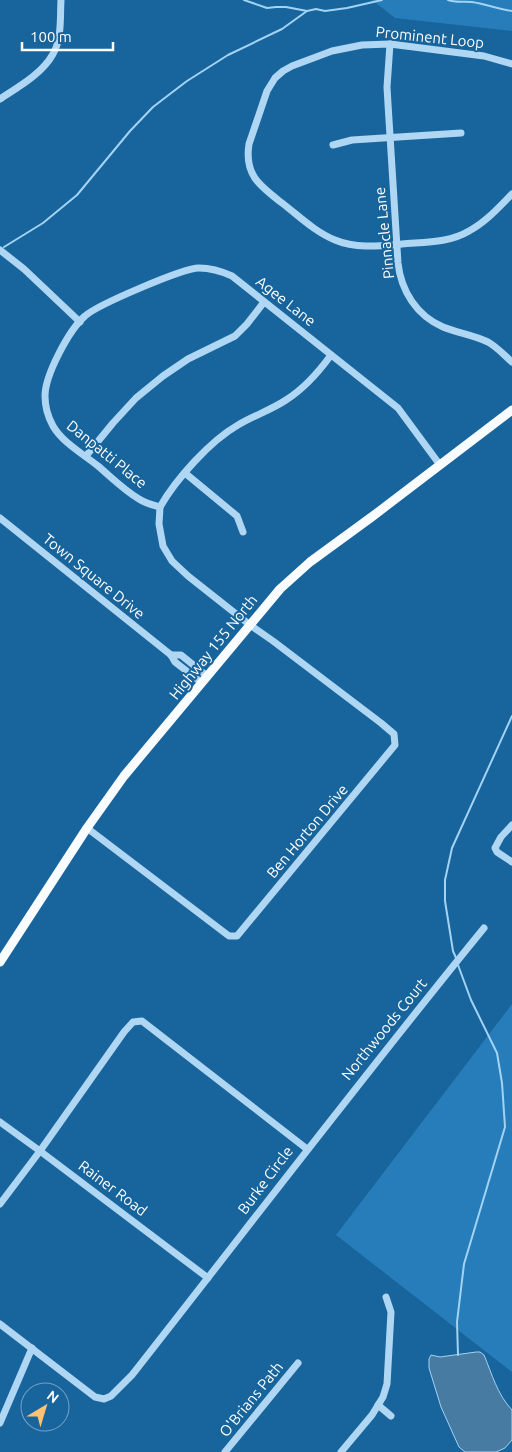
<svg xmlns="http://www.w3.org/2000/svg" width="512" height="1452" viewBox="0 0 512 1452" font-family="Ubuntu,sans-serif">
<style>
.green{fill:#277db9}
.water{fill:#477ba2;stroke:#a2d3f4}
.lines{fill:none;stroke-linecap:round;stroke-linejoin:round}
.stream{stroke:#a2d3f4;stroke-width:2}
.minor{stroke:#afd6f2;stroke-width:7}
.major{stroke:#fafdff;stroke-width:9}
.labels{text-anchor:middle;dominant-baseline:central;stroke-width:4;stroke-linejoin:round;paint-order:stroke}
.street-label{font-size:15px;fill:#fff;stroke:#18649c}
</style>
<rect width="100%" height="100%" fill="#18649c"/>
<g class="green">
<polygon points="372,0 512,0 512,31 395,18"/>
<polygon points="512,1004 512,1372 336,1235"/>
</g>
<path class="water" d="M476,1352h4l4,3c8,19 13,39 28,55v30l-7,8 -9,4h-31l-6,-5 -18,-40 -12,-39v-9l2,-4 9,2z"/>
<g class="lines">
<g class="stream">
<polyline points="244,0 267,8 276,7 286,7 307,11 316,9 325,11 347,8 382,0"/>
<path d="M448,0c8,3 15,1 24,2 13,2 26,7 40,9"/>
<polyline points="4,247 43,223 77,195 130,131 153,107 166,97 187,81 228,55 282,29 307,11"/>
<polyline points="456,958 453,951 445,901 445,880 452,848 512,716"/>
<polyline points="458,1355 457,1322 464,1264 505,1127 502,1083 497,1053 471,1000 458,965"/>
</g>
<g class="minor">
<path d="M390,44l-3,43 1,17 10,159c3,28 19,53 45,64 15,6 31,8 45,15 9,5 16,13 24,20"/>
<path d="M512,64l-28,-8 -94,-12 -28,1 -30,6 -40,15 -9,5 -8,7 -8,13 -18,53c-5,31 11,42 33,59 17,13 33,29 53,37 21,9 45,6 67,4 23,-2 47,-1 67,-13 17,-9 30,-24 43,-37"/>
<path d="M0,99c18,-12 42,-25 53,-45 9,-15 7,-37 8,-54"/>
<polyline points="333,145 352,140 461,133"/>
<polyline points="0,250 24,269 80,322"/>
<polyline points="86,456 113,423 136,398 163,376 188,359 235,336 247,324 264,302"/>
<polyline points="185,473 237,516 243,532"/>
<path d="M160,507c16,-28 50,-66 78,-82 15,-9 33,-15 48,-25 19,-12 32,-27 45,-45"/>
<polyline points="0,518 171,655 175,662 202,683"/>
<polyline points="171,655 181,655 207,676"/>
<polyline points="512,825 501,837 495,848 497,852 512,862"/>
<path d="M87,828l142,108h8l158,-191 -1,-11 -13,-11 -108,-82 -23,-16 -62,-49 -16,-15 -9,-15 -4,-22 1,-17c-7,-2 -15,-4 -21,-8 -15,-9 -28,-22 -41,-33 -15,-12 -36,-24 -45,-40 -5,-9 -8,-20 -8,-30 0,-21 24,-66 40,-80 12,-11 98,-48 114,-48 13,0 22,3 33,8l166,132 42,57"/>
<polyline points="0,1122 40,1151 208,1278"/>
<polyline points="0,1204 40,1151 124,1032 133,1022 142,1021 307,1149"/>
<path d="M0,1324l95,73 9,2 7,-3 21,-21c117,-149 232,-300 352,-447"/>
<polyline points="378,1405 391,1416"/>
<polyline points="0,1423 32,1348"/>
<polyline points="225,1452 298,1363"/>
<polyline points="341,1452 372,1415 383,1397 387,1384 391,1312 386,1297"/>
</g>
<polyline class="major" points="0,962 87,828 124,776 280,589 310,562 373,516 512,410"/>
</g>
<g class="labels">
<g class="street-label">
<text transform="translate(430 37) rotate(6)">Prominent Loop</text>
<text transform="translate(384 233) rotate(-96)">Pinnacle Lane</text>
<text transform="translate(286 301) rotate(38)">Agee Lane</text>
<text transform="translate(107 454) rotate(39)">Danpatti Place</text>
<text transform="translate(94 576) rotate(39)">Town Square Drive</text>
<text transform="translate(213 647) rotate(-51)">Highway 155 North</text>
<text transform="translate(307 831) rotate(-50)">Ben Horton Drive</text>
<text transform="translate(384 1029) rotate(-51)">Northwoods Court</text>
<text transform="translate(265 1180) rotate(-53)">Burke Circle</text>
<text transform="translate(113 1188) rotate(37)">Rainer Road</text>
<text transform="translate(251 1399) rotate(-51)">O'Brians Path</text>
</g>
</g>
<g transform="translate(45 1407) rotate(38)"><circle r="24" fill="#18649c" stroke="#74a2c4"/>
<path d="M0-4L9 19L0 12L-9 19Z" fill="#ffc270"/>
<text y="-8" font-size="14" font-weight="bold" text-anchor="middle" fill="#ffffff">N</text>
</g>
<path d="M22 42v8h91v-8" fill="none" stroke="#ffffff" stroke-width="2.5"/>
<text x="30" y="42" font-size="15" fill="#ffffff" stroke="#18649c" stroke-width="4" paint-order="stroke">100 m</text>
</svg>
